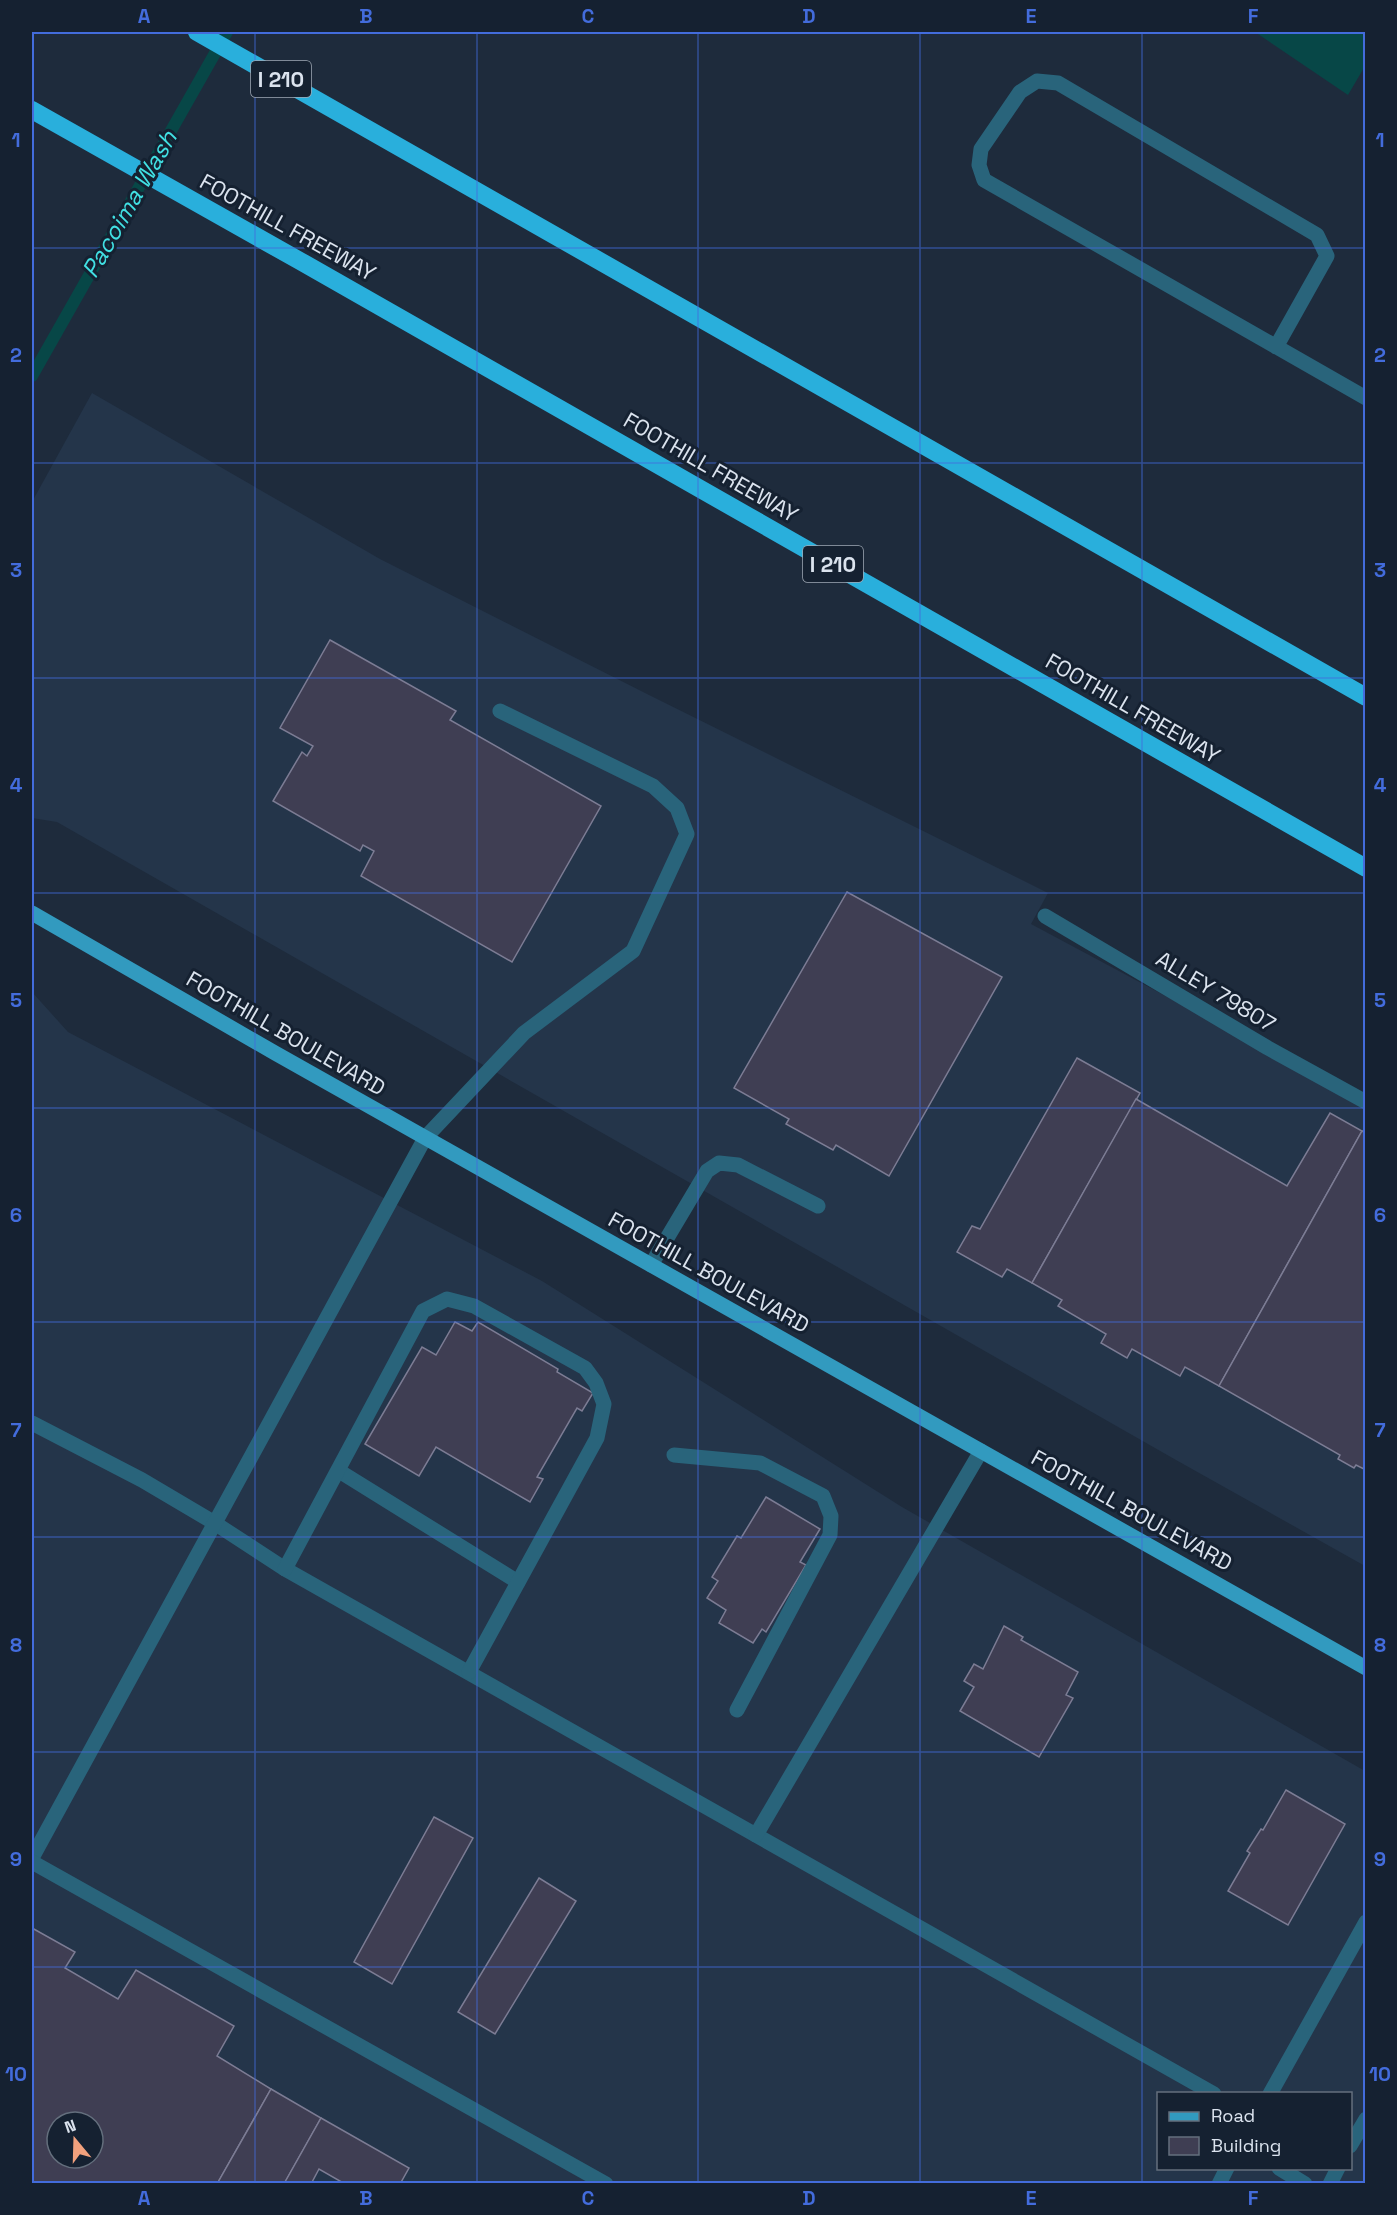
<svg xmlns="http://www.w3.org/2000/svg" width="1397" height="2215" viewBox="0 0 1397 2215" font-family="'Space Grotesk',sans-serif">
<style>
.built{fill:#24354a;fill-rule:evenodd}
.water{fill:#074747}
.lines{fill:none;stroke-linecap:round;stroke-linejoin:round}
.stream{stroke:#074747;stroke-width:12}
.building{fill:#3f3e53;stroke:#7c7c94;stroke-width:1.5;fill-rule:evenodd}
.lane{stroke:#29647b;stroke-width:15}
.primary{stroke:#329abf;stroke-width:15}
.highway{stroke:#29afdc;stroke-width:18}
.grid{fill:none;stroke:#436cdc;stroke-width:1.5;stroke-opacity:0.55}
.labels{text-anchor:middle;dominant-baseline:central;stroke-width:6;stroke-linejoin:round;paint-order:stroke}
.shield{fill:#152131;stroke:#a0a9b5;stroke-width:1.5}
.shield-label{font-size:21px;font-weight:bold;fill:#dbe3ee}
.street-label{font-size:22px;fill:#dbe3ee;stroke:#152131}
.water-label{font-size:24px;font-style:italic;fill:#41e0e3;stroke:#152131}
.neatline{fill:none;stroke:#436cdc;stroke-width:2}
.grid-label{font-size:20px;text-anchor:middle;font-weight:bold;fill:#436cdc}
</style>
<rect width="100%" height="100%" fill="#1e2b3c"/>
<g class="built">
<polygon points="92,393 380,559 649,695 1048,893 1031,924 1188,1008 1365,1109 1365,1566 1176,1460 57,822 32,818 32,502"/>
<path d="M32,992l36,40 474,249 360,226 463,264v412h-1333zM1158,2094h192v74h-192zM57,2122h36v36h-36z"/>
</g>
<polygon class="water" points="1255,32 1365,32 1365,66 1348,95"/>
<g class="lines">
<polyline class="stream" points="32,376 227,32"/>
</g>
<g class="building">
<polygon points="330,640 456,711 450,720 601,806 512,962 361,876 374,851 363,845 360,851 273,801 302,752 307,756 313,746 280,728"/>
<polygon points="847,892 1002,977 889,1176 836,1145 833,1150 786,1124 789,1119 734,1088"/>
<polygon points="1077,1058 1140,1093 1032,1283 1007,1269 1002,1277 957,1252 972,1226 980,1229"/>
<polygon points="1136,1099 1287,1186 1330,1113 1362,1131 1219,1386 1185,1367 1180,1376 1132,1349 1127,1358 1101,1343 1106,1334 1058,1306 1062,1300 1032,1283"/>
<polygon points="1362,1131 1366,1133 1366,1470 1356,1465 1354,1468 1338,1459 1340,1455 1219,1386"/>
<polygon points="455,1322 472,1331 478,1322 558,1369 557,1372 593,1393 582,1411 577,1408 537,1477 543,1479 530,1502 436,1447 419,1476 365,1444 422,1347 436,1355"/>
<polygon points="766,1497 820,1529 800,1562 806,1565 766,1632 762,1629 753,1643 719,1623 726,1610 707,1598 718,1581 712,1577 737,1536 741,1538"/>
<polygon points="1004,1626 1023,1637 1021,1640 1078,1672 1066,1695 1073,1698 1039,1757 960,1711 974,1687 964,1681 974,1664 983,1669"/>
<polygon points="1286,1790 1345,1824 1288,1925 1228,1891 1250,1853 1247,1851 1261,1829 1263,1830"/>
<polygon points="434,1817 473,1838 392,1984 354,1962"/>
<polygon points="539,1878 576,1901 495,2034 458,2012"/>
<path d="M32,1928l43,24 -10,16 53,31 18,-29 98,56 -17,30 54,33 -54,95h-185zM57,2122h36v36h-36z"/>
<polygon points="271,2089 321,2118 284,2184 217,2184"/>
<polygon points="321,2118 409,2168 400,2184 345,2184 319,2169 311,2184 288,2184 285,2182"/>
</g>
<g class="lines">
<g class="lane">
<polyline points="1276,347 1327,256 1317,235 1058,83 1037,81 1020,92 981,149 979,165 984,180 1366,398"/>
<polyline points="1045,916 1268,1048 1366,1102"/>
<polyline points="651,1265 707,1171 719,1163 738,1165 818,1206"/>
<polyline points="32,1423 142,1480 213,1522 285,1569 1214,2094"/>
<polyline points="674,1455 760,1463 823,1496 831,1516 830,1535 737,1710"/>
<polyline points="339,1471 518,1582"/>
<polyline points="285,1569 423,1311 447,1299 474,1306 585,1368 596,1383 604,1404 597,1438 469,1672"/>
<polyline points="756,1835 981,1451"/>
<polyline points="32,1858 425,1138 524,1033 633,951 687,834 677,808 653,786 500,711"/>
<polyline points="32,1862 606,2184"/>
<polyline points="1270,2094 1366,1922"/>
<polyline points="1350,2146 1366,2119"/>
<polyline points="1279,2168 1305,2184"/>
<polyline points="1219,2184 1227,2168"/>
<polyline points="1330,2184 1338,2168"/>
</g>
<polyline class="primary" points="32,913 275,1053 1366,1668"/>
<g class="highway">
<polyline points="197,32 1366,697"/>
<polyline points="32,110 300,261 1366,868"/>
</g>
</g>
<path class="grid" d="M255,32v2152M477,32v2152M698,32v2152M920,32v2152M1142,32v2152M32,248h1334M32,463h1334M32,678h1334M32,893h1334M32,1108h1334M32,1322h1334M32,1537h1334M32,1752h1334M32,1967h1334"/>
<g class="labels">
<g class="shield">
<rect x="251" y="61" width="60" height="36" rx="4.5"/>
<rect x="803" y="546" width="60" height="36" rx="4.5"/>
</g>
<g class="shield-label">
<text x="281" y="79">I 210</text>
<text x="833" y="564">I 210</text>
</g>
<g class="street-label">
<text transform="translate(288 227) rotate(29)">FOOTHILL FREEWAY</text>
<text transform="translate(711 467) rotate(30)">FOOTHILL FREEWAY</text>
<text transform="translate(1133 708) rotate(30)">FOOTHILL FREEWAY</text>
<text transform="translate(1216 991) rotate(31)">ALLEY 79807</text>
<text transform="translate(286 1033) rotate(30)">FOOTHILL BOULEVARD</text>
<text transform="translate(709 1272) rotate(29)">FOOTHILL BOULEVARD</text>
<text transform="translate(1132 1510) rotate(29)">FOOTHILL BOULEVARD</text>
</g>
<g class="water-label">
<text transform="translate(129 204) rotate(-60)">Pacoima Wash</text>
</g>
</g>
<rect width="1397" height="2215" fill="none" stroke="#152131" stroke-width="66"/>
<rect x="1157" y="2092" width="195" height="78" fill="#152131" stroke="#646f7d" stroke-width="1.5"/>
<rect x="1169" y="2112" width="30" height="9" fill="#329abf" stroke="#646f7d" stroke-width="1.5"/>
<text x="1211" y="2122" font-size="18" fill="#dbe3ee">Road</text>
<rect x="1169" y="2137" width="30" height="18" fill="#3f3e53" stroke="#646f7d" stroke-width="1.5"/>
<text x="1211" y="2152" font-size="18" fill="#dbe3ee">Building</text>
<g transform="translate(75 2140) rotate(341)"><circle r="28" fill="#152131" stroke="#646f7d" stroke-width="1.5"/>
<path d="M0-4.5L10 22L0 15L-10 22Z" fill="#f1a17d"/>
<text y="-9" font-size="16" font-weight="bold" text-anchor="middle" fill="#dbe3ee">N</text>
</g>
<rect x="33" y="33" width="1331" height="2149" class="neatline"/>
<g class="grid-label">
<text x="144" y="23">A</text>
<text x="366" y="23">B</text>
<text x="588" y="23">C</text>
<text x="809" y="23">D</text>
<text x="1031" y="23">E</text>
<text x="1253" y="23">F</text>
<text x="16" y="147">1</text>
<text x="1380" y="147">1</text>
<text x="16" y="362">2</text>
<text x="1380" y="362">2</text>
<text x="16" y="577">3</text>
<text x="1380" y="577">3</text>
<text x="16" y="792">4</text>
<text x="1380" y="792">4</text>
<text x="16" y="1007">5</text>
<text x="1380" y="1007">5</text>
<text x="16" y="1222">6</text>
<text x="1380" y="1222">6</text>
<text x="16" y="1437">7</text>
<text x="1380" y="1437">7</text>
<text x="16" y="1652">8</text>
<text x="1380" y="1652">8</text>
<text x="16" y="1866">9</text>
<text x="1380" y="1866">9</text>
<text x="16" y="2081">10</text>
<text x="1380" y="2081">10</text>
<text x="144" y="2205">A</text>
<text x="366" y="2205">B</text>
<text x="588" y="2205">C</text>
<text x="809" y="2205">D</text>
<text x="1031" y="2205">E</text>
<text x="1253" y="2205">F</text>
</g>
</svg>
